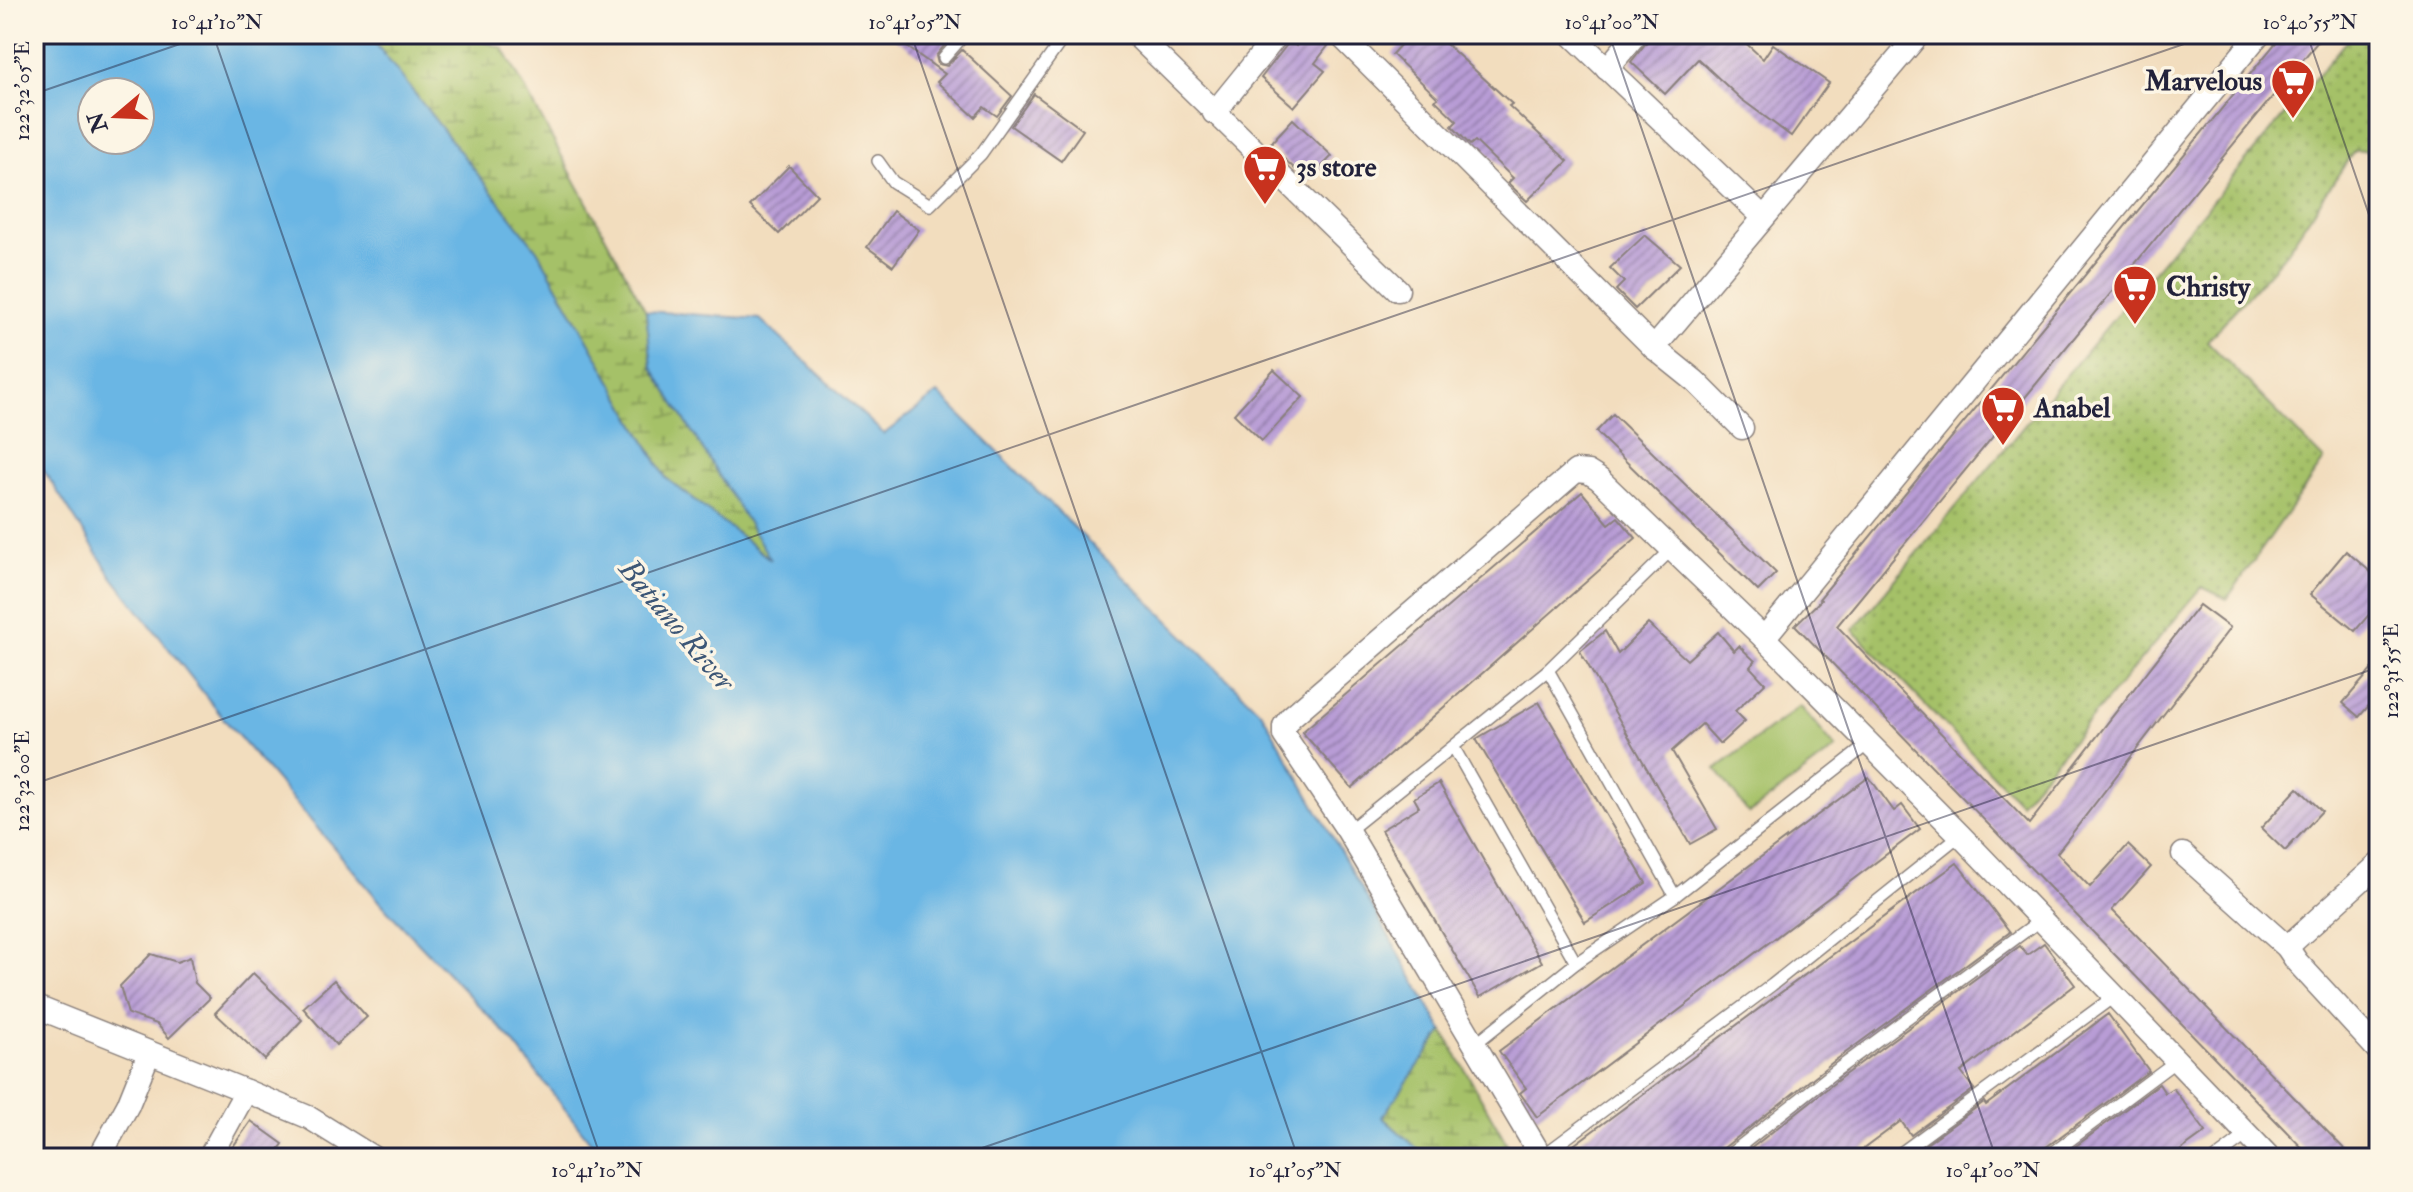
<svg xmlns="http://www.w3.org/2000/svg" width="2413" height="1192" viewBox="0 0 2413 1192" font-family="'IM FELL Double Pica',serif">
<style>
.grass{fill:url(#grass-dots);stroke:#647252;stroke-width:2}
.wetland{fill:url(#wetland-marsh);stroke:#647252;stroke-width:2}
.park{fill:#a5c168;stroke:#647252;stroke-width:2}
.water{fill:#6bb6e4;stroke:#466c90;stroke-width:2;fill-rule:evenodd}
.building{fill:url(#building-hatch)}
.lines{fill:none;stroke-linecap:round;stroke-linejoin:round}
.service-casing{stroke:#8a807c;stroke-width:14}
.minor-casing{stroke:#8a807c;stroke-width:25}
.service{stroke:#fff;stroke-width:11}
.minor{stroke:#fff;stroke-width:22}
.ticks{fill:none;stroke:#22223b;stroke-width:2;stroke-opacity:0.45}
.labels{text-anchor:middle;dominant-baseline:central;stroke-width:7;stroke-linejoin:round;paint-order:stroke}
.poi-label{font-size:28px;font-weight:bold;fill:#22223b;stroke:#fcf5e5;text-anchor:start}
.water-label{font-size:30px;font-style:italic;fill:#3c5676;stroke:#fcf5e5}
.neatline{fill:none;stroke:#22223b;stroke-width:3}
.ticks-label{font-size:20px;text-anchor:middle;fill:#22223b}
</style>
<defs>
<pattern id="grass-dots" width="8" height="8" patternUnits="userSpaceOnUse" patternTransform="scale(2)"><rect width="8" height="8" fill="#a5c168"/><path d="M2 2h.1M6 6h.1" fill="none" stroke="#869c57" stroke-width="1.8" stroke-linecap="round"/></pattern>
<pattern id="wetland-marsh" width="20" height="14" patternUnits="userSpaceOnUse" patternTransform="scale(2)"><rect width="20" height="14" fill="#a5c168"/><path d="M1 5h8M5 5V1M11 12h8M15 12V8" fill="none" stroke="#869c57"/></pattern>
<pattern id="building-hatch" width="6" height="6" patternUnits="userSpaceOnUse" patternTransform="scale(2)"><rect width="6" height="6" fill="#b89cd5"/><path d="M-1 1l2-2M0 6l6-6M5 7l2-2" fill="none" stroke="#957fae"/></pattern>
</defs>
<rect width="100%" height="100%" fill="#fcf5e5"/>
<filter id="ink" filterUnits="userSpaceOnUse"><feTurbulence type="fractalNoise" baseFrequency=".0125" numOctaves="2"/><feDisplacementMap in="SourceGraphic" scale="16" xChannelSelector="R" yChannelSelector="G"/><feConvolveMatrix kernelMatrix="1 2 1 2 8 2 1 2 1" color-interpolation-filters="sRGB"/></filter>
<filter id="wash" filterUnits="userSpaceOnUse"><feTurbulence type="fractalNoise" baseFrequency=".006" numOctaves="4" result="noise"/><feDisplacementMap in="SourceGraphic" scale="32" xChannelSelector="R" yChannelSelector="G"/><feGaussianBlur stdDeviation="1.8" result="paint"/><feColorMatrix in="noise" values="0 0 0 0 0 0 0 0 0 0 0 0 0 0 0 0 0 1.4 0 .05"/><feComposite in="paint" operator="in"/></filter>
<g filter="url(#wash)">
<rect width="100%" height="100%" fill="#f2ddbe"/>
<polygon class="grass" points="2352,34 2379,34 2379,150 2354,151 2283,257 2207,341 2324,460 2227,599 2202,587 2020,803 1853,630"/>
<g class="wetland">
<polygon points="368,34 462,34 503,48 646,311 652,368 774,562 666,478 537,250"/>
<polygon points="1443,1031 1515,1158 1428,1158 1382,1117"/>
</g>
<polygon class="park" points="1800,706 1836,748 1749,814 1716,769"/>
<path class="water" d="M34,34h334l169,216 129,228 105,82 -119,-193 -6,-56 114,8 124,115 54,-41 324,320 181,318 -61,86 46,41h-825l-94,-121 -121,-126 -164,-192 -113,-144 -77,-120zM92,92h48v48h-48z"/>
<g id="blocks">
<g class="building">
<polygon points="889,34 945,34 950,38 936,56 938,64 947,66 962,50 1012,96 997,116 984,107 975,117 937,82 945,74"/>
<polygon points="1305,34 1313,34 1328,46 1315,63 1325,71 1294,107 1261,78 1290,41 1296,46"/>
<polygon points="1410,34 1435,34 1512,104 1509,106 1568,161 1527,201 1508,183 1513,178 1475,141 1470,145 1452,126 1457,121 1435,100 1438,98 1392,54"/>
<polygon points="1653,34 1736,34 1763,59 1773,44 1829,83 1791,136 1741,99 1698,59 1665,94 1631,62"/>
<polygon points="2283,34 2324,34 1837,626 2029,824 2199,605 2230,628 2057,853 2090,887 2128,845 2151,867 2112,910 2353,1158 2312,1158 1795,625 1821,600 1819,599"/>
<polygon points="1034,94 1083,130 1061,161 1011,126"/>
<polygon points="1293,119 1332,156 1308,181 1269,145"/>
<polygon points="789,166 817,195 779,234 750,206"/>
<polygon points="893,211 919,230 893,266 867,247"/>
<polygon points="1645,235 1680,265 1635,309 1616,290 1624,282 1610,268"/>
<polygon points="1274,370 1303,397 1262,441 1234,414"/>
<polygon points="1613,414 1776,573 1758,591 1596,432"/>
<polygon points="1582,492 1609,524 1618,517 1636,538 1352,788 1302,732"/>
<polygon points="2346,551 2379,579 2379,603 2355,631 2310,594"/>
<polygon points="1648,624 1687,660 1718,632 1734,651 1739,646 1755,661 1750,667 1765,683 1735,711 1745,721 1720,744 1702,724 1672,751 1717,829 1690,844 1580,651 1605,631 1618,654"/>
<polygon points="2379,661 2379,694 2359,717 2343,703"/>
<polygon points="1539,702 1646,883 1585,922 1476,739"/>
<polygon points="1869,777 1894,811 1902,805 1920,829 1537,1117 1520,1093 1526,1088 1499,1051"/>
<polygon points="1439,783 1542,962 1480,997 1381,830 1419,807 1414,798"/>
<polygon points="2298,788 2322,811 2285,851 2261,828"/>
<polygon points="1957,863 2010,932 1833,1062 1720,1151 1717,1158 1556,1158"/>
<polygon points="2044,943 2075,985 1961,1072 1974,1089 1911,1135 1901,1121 1851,1158 1739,1158 1843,1076 2020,946 2027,955"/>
<polygon points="151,954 177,962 190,957 195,983 210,998 169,1038 157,1024 128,1014 120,986"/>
<polygon points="253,973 302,1020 265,1060 215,1013"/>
<polygon points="334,980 367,1017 336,1045 303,1008"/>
<polygon points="2108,1014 2149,1071 2041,1151 2038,1158 1928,1158 1921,1148 1984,1102 1986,1105"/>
<polygon points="2159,1084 2165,1093 2173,1088 2206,1132 2170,1158 2060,1158"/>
<polygon points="251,1121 283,1144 273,1158 225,1158"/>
</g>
</g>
</g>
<g filter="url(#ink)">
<use href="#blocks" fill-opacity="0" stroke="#8a807c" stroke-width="2"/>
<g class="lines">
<g class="service-casing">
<g id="service">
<polyline points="944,58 965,34"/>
<polyline points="878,161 893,182 930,205 981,154 1066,34"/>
<polyline points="1548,670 1675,896"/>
<polyline points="1454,748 1576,963"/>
<polyline points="1348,831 1548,670 1671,550"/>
<polyline points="1476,1043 1576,963 1675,896 1868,744"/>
<polyline points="1541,1157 1772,985 1960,835"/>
<polyline points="1725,1158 1838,1069 2042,919"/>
<polyline points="1894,1158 2116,995"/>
<polyline points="2046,1158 2176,1061"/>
<polyline points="2216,1158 2248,1134"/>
</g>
</g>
<g class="minor-casing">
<g id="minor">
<polyline points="1135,34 1398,290"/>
<polyline points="1339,34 1654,348 1695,381 1742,428"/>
<polyline points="1571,34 1763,217"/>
<polyline points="1607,69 1636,34"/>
<polyline points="1214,113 1278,34"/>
<polyline points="1654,348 1919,34"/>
<polyline points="1764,638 2259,34"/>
<polyline points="2183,854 2287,947 2297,962 2379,1051"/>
<polyline points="2287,947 2379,864"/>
<polyline points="34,1006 246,1091 209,1158"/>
<polyline points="246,1091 308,1117 374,1158"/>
<polyline points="99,1158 128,1105 149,1053"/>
<polyline points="1542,1158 1348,831 1284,735 1284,726 1291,717 1576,471 1588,472 1599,479 1764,638 1960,835 2270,1158"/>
</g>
</g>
<use href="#service" class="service"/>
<use href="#minor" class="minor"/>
</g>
</g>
<path class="ticks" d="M213,34l388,1124M911,34l387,1124M1609,34l387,1124M2307,34l72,210M34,94l175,-60M34,784l2179,-750M953,1158l1426,-491"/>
<defs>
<g id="supermarket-pin" transform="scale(2.3)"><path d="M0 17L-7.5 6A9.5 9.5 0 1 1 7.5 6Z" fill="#c8321e" stroke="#fcf5e5"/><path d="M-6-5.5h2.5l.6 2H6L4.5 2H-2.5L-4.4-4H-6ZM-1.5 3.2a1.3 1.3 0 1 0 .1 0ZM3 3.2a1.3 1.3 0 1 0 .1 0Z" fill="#fff"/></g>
</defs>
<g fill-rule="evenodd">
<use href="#supermarket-pin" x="2293" y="81"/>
<use href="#supermarket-pin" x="1265" y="167"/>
<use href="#supermarket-pin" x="2135" y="287"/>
<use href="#supermarket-pin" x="2003" y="408"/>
</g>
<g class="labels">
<g class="poi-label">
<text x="2262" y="81" text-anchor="end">Marvelous</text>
<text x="1296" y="167">3s store</text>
<text x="2166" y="287">Christy</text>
<text x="2034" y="408">Anabel</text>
</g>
<g class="water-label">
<text transform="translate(677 625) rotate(50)">Batiano River</text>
</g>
</g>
<rect width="2413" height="1192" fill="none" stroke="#fcf5e5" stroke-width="88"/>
<g transform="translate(116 116) rotate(251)"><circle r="38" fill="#fcf5e5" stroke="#a5a1a1" stroke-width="2"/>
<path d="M0-6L14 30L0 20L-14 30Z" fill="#c8321e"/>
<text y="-12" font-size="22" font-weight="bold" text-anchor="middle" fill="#22223b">N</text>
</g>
<rect x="44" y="44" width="2325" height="1104" class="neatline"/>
<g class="ticks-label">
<text x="217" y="29">10°41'10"N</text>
<text x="915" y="29">10°41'05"N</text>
<text x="1612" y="29">10°41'00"N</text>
<text x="2310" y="29">10°40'55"N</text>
<text transform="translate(22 91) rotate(-90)" y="7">122°32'05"E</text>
<text transform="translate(2391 671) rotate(-90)" y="7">122°31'55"E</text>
<text transform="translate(22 781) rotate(-90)" y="7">122°32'00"E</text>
<text x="597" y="1177">10°41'10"N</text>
<text x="1295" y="1177">10°41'05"N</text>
<text x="1993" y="1177">10°41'00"N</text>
</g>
</svg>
